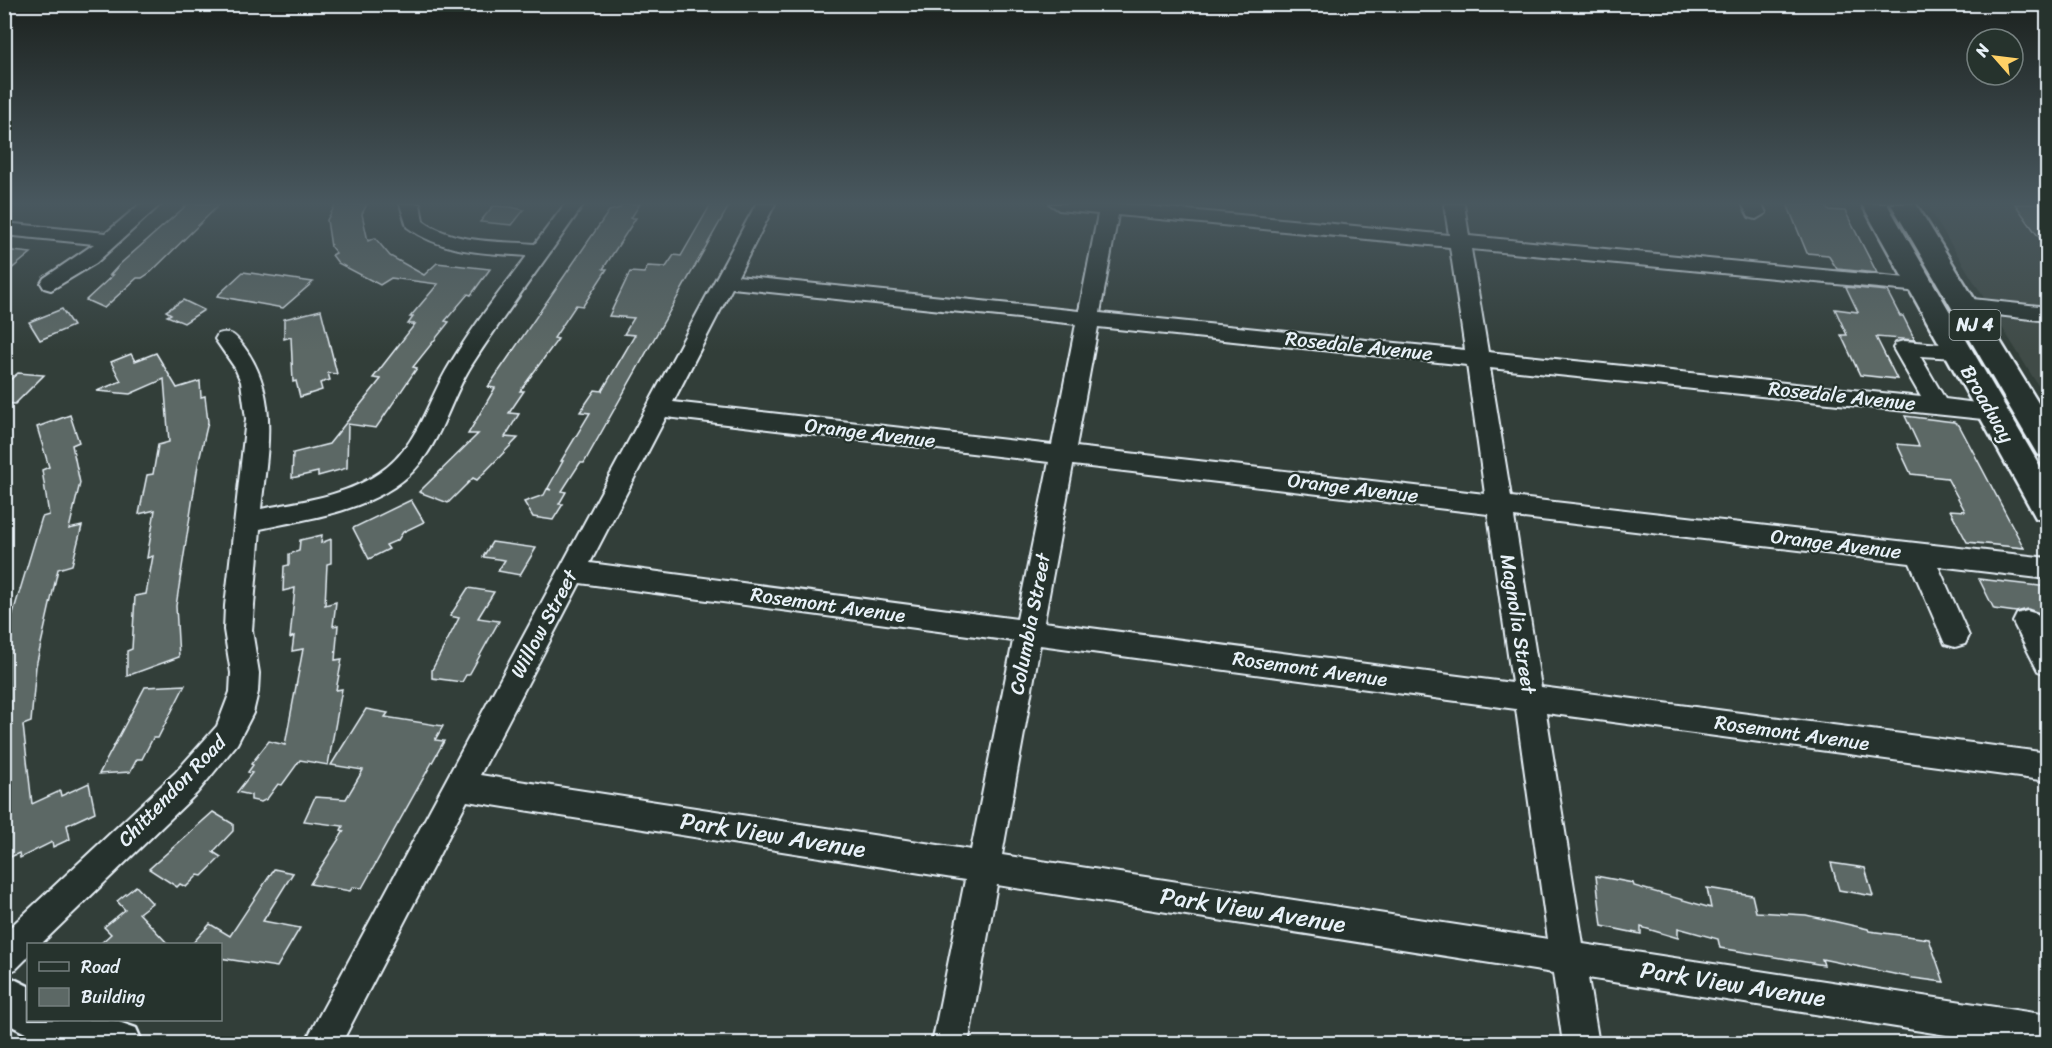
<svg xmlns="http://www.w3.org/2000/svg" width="2052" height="1048" viewBox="0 0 2052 1048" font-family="Sriracha,sans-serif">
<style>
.built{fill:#3f4b46}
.building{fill:#5c6865;stroke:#e8f1f8;stroke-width:1.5}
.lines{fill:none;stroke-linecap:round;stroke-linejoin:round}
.minor-casing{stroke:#e8f1f8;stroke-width:4}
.major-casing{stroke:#e8f1f8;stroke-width:5}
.minor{fill:#26332d;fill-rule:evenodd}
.major{fill:#26332d;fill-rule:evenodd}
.labels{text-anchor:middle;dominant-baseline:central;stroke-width:4.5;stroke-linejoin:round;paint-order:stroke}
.shield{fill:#26332d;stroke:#aeb8bb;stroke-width:1.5}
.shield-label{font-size:18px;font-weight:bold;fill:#e8f1f8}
.street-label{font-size:20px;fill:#e8f1f8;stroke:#26332d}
.near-street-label{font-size:24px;fill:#e8f1f8;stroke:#26332d}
</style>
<rect width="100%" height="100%" fill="#323e39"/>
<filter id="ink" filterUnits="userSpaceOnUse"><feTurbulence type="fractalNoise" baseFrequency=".0167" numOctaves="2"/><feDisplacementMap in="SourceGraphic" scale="12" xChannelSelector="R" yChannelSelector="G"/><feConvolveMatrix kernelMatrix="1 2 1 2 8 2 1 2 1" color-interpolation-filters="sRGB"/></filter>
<g filter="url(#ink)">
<polygon class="built" points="1926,204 2047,204 2047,400"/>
<g class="building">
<polygon points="188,204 220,204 151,272 142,278 137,278 104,308 86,300 113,275 110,275 120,264"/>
<polygon points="336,204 367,204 362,214 368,241 375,238 390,256 424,275 437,263 490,269 471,295 468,294 445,321 449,322 413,367 417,368 376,428 348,424 347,468 318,476 318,472 292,478 293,453 329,444 381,379 373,378 415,324 408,324 413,317 410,317 438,284 391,278 380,285 338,263 332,255 336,253 331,247 327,220"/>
<polygon points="622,204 640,204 631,218 636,218 603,269 607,269 583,306 576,305 554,338 558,339 520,391 524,391 509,413 519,414 505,437 518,438 477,480 473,478 448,503 419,492 478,434 468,434 495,388 488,387 609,211 620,208"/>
<polygon points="711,204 730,204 584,463 580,463 562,491 566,492 559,504 563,504 553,520 533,517 524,502 544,495 547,489 551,490 548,488 563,461 561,461 590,413 580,412 595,390 602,391 635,335 624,334 634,318 609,316 630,272 644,273 648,266 666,267 674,255 681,256"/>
<polygon points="1787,204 1825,204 1828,210 1845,211 1877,273 1837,269 1828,255 1807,253"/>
<polygon points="2015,204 2048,204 2048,250"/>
<polygon points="493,206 511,207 524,210 512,225 480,222"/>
<polygon points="4,250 31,253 4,275"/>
<polygon points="243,272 313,282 283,308 217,296"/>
<polygon points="1846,287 1887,291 1900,316 1903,316 1915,340 1876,337 1897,379 1860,375 1841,335 1847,335 1835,309 1858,312"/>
<polygon points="183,300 204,310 184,323 167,316 171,314 166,311"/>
<polygon points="62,309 73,326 40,340 29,322"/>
<polygon points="321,310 337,374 328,373 330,380 320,383 322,390 300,397 296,381 293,382 291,337 284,339 284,319"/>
<polygon points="156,353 177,388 200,381 201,397 205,396 208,422 198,465 176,606 179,657 127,676 127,651 132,649 135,596 146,594 153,556 147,558 155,510 139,514 147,475 153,474 158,445 169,442 164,379 130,394 97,391 121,381 111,362 131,354 135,361"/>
<polygon points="18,373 44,375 15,404 4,403 4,385"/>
<polygon points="70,415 79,442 72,445 80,483 69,529 82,526 72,565 58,569 36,666 31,722 23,725 32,804 60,791 61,796 89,783 95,812 67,825 70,839 53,847 52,842 20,858 19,853 4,860 4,643 42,517 49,515 42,470 49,467 37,427"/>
<polygon points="1905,416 1954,422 1959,425 2024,548 1967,542 1950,510 1965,511 1947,478 1911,474 1897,444 1919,446"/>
<polygon points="411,500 424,522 403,532 398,540 386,545 389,549 369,559 353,528"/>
<polygon points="322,535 321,543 331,539 331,563 327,564 325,605 336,602 333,626 338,625 335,660 342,659 336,690 342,689 328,765 300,760 282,785 278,784 267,799 261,802 251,800 251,795 237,792 252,773 248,772 253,765 251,764 269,741 285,745 303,649 292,651 294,636 290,638 295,588 283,591 284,566 289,565 289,554 299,551 300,540"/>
<polygon points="492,542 536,548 520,575 498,571 505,560 483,557"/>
<polygon points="1979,579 2048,587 2048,616 2028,609 2016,612 1994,609"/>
<polygon points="468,588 494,592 478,618 499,621 469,675 466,675 462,682 432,678 432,670 459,618 450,616"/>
<polygon points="185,685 158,738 153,738 142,759 137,759 130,772 99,774 145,687"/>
<polygon points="366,709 388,713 385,717 443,726 435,740 444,741 362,888 353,887 350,891 310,884 344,831 341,830 343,826 304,821 315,797 346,799 363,770 331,765"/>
<polygon points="213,812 233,824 233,831 213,852 221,857 202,876 198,875 186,887 180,884 177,887 149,869"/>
<polygon points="1831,863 1865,868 1873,896 1839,890"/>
<polygon points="274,869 293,873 263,921 300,928 277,967 220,958 220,945 191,945 210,924 230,936"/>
<polygon points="1596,876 1633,883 1634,886 1711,908 1707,888 1752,895 1756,912 1806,915 1868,929 1869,931 1929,939 1944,982 1913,978 1822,959 1824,965 1720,948 1718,939 1678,928 1678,938 1641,927 1641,934 1602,926"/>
<polygon points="136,886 152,903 139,913 169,945 99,945 111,934 104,927 125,910 117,901"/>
</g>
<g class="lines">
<g class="minor-casing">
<g id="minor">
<polygon points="140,204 161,204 96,263 51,290 44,288 41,283 44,278 94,244 4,235 4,223 106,233"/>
<path d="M400,204h20l3,17c32,23 75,20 112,23l30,-40h19c-37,54 -77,106 -113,162 -26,42 -32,92 -77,121 -39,26 -89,32 -134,42l-8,101 7,43 -1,19 -5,21 -16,31 -40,49 -156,151h-13v13l-12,12 -12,5v-41l171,-160 42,-47 13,-34 1,-19 -7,-43 1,-24 21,-187 -5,-37 -6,-14 -20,-29 3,-5c14,-4 18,3 26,13 36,48 23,106 17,162 40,-8 83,-12 118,-36 39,-26 47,-70 71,-109 23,-38 50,-73 77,-108 -41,-3 -86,-3 -120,-29z"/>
<path d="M756,204h19l-37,72 341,35 19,-97 -39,-4 -9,-6h75l324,31 -5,-31h20l5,32 458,44 3,5 -3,5 -7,2 -449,-43 17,103 433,45 -28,-49 3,-5 8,-2 61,5 3,5 -3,5 -8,2 -37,-2 25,43 55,7 4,6 -4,6 -8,2 -502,-52 21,129 537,61v21l-110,-13 31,70 -4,8 -10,3 -10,-3 -35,-81 -396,-46 27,170 507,66v28l-502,-68 37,231 465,71v29h-45l-415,-66 11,66h-36l-10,-71 -556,-88 -29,159h-36l33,-164 -498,-79 -126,243h-37zM1118,215l332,32 15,103 -365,-37zM732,288l344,36 -24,121 -379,-43zM1098,327l369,38 18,129 -409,-47zM666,417l383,45 -32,157 -427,-56zM1073,465l415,49 24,169 -468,-61zM580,583l433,58 -42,209 -491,-75zM1040,645l476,64 32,230 -546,-84z"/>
<polygon points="1742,204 1762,204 1766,213 1756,219 1749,217"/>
<polygon points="1963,298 2048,307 2048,321 1955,310 1952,305 1955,300"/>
<polygon points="2027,611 2037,614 2048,635 2048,675 2038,671 2013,622 2017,614"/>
</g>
</g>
<g class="major-casing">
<g id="major">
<polygon points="1862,204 1887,204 2048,480 2048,521 2036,518"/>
<polygon points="1891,204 1916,204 2048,419 2048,457 2037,454"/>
<polygon points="4,974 28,986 28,1020 113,1020 136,1028 143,1044 47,1044 4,1022"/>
</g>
</g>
<use href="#minor" class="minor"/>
<use href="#major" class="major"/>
</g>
</g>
<linearGradient id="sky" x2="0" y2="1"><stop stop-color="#1c221f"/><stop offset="0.58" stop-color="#49585f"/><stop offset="1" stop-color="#49585f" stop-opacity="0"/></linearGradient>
<rect width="2052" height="351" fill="url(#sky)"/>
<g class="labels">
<rect class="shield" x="1949.5" y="310" width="51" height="30" rx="4.5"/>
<g class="shield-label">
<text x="1975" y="325">NJ 4</text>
</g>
<g class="street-label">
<text transform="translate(1359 346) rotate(6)">Rosedale Avenue</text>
<text transform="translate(1842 396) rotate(6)">Rosedale Avenue</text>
<text transform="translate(1987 404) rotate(60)">Broadway</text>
<text transform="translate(870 433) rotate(7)">Orange Avenue</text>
<text transform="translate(1353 488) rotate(7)">Orange Avenue</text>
<text transform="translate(1836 544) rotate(7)">Orange Avenue</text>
<text transform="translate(828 605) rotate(8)">Rosemont Avenue</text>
<text transform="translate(544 624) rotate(-62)">Willow Street</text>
<text transform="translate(1030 624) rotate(-79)">Columbia Street</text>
<text transform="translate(1518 624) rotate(81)">Magnolia Street</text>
<text transform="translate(1310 669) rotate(8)">Rosemont Avenue</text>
<text transform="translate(1792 733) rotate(8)">Rosemont Avenue</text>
<text transform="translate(172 791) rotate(-46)">Chittendon Road</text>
</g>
<g class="near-street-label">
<text transform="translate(773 835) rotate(9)">Park View Avenue</text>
<text transform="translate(1253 910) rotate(9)">Park View Avenue</text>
<text transform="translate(1733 984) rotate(9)">Park View Avenue</text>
</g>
</g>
<rect width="2052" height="1048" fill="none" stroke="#26332d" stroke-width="24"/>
<rect x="12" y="12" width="2028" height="1024" fill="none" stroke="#e8f1f8" stroke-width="2" filter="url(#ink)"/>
<rect x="27" y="943" width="195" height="78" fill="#26332d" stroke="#747f7e" stroke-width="1.5"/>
<rect x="39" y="962" width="30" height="9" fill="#26332d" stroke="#747f7e" stroke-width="1.5"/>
<text x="81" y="973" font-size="18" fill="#e8f1f8">Road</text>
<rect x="39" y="988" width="30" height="18" fill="#5c6865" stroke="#747f7e" stroke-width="1.5"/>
<text x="81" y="1003" font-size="18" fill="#e8f1f8">Building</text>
<g transform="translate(1995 57) rotate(298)"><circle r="28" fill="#26332d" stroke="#747f7e" stroke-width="1.5"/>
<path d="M0-4.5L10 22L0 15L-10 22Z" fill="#ffd166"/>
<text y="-9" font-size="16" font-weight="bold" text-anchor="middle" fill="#e8f1f8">N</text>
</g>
</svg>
